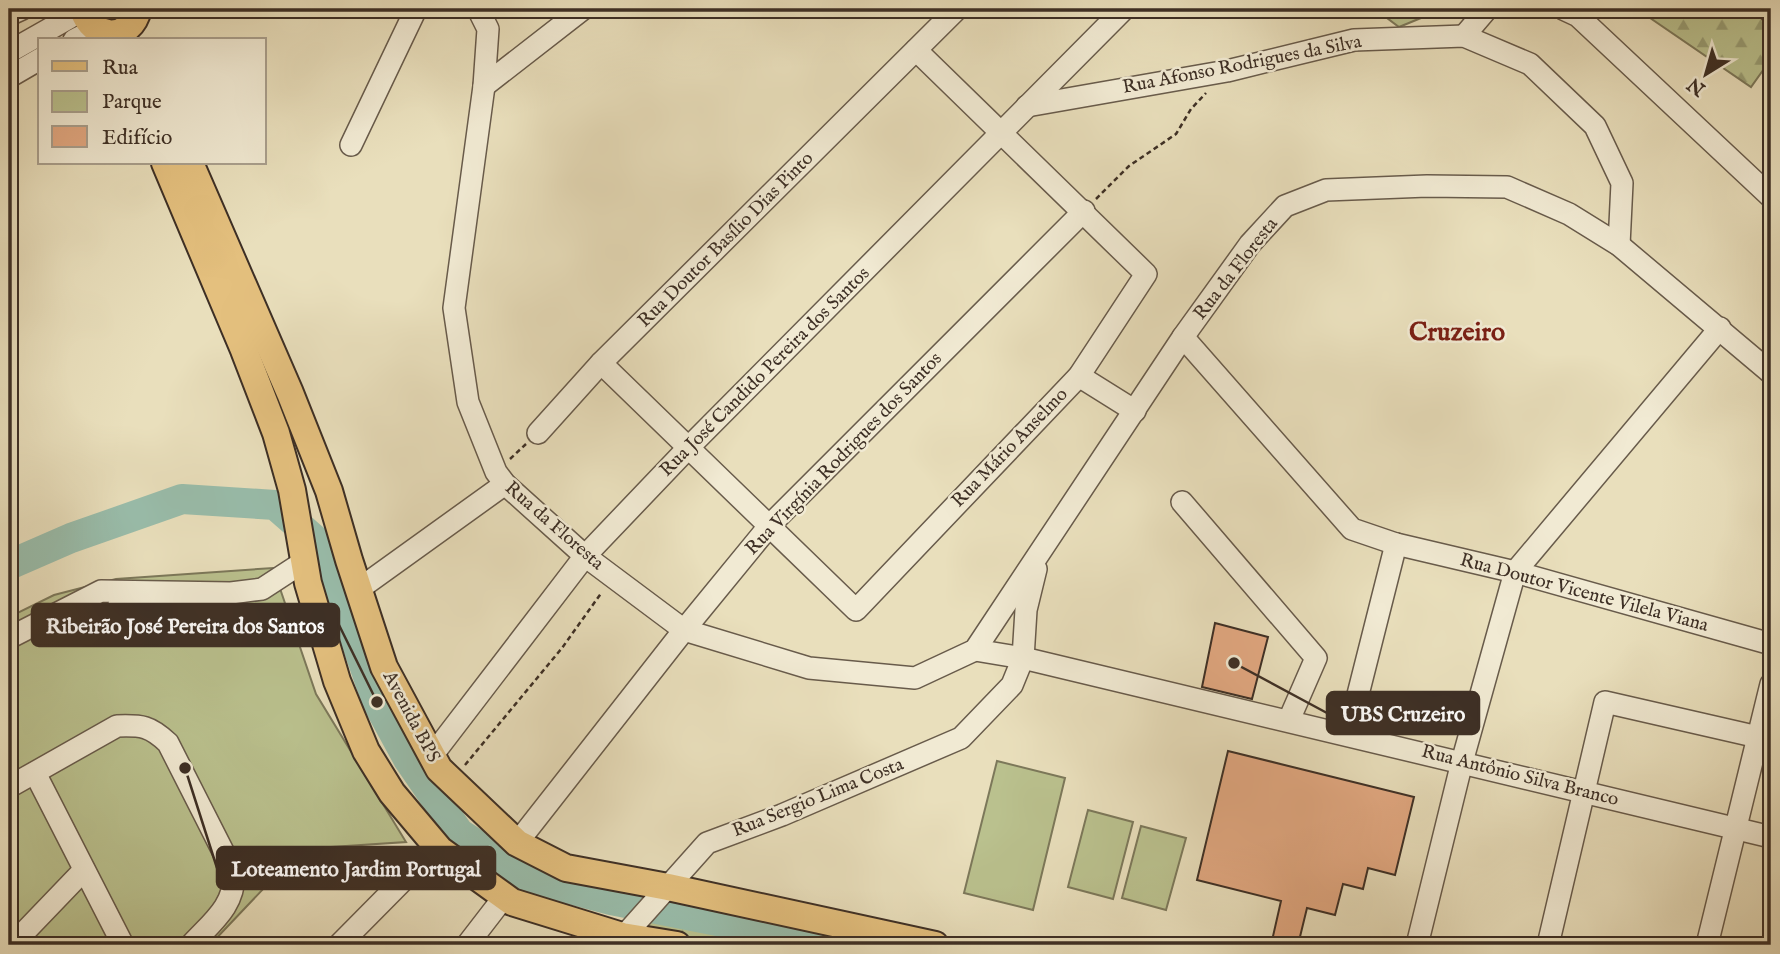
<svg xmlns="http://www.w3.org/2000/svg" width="1780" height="954" viewBox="0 0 1780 954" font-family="'IM FELL English',serif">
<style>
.green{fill:#bac18e;stroke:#7c785a;stroke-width:2}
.forest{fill:url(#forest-firs);stroke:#7c785a;stroke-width:2}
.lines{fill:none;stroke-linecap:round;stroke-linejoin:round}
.river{stroke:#99bdab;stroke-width:30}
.building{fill:#e2a881;stroke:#3d2f25;stroke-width:2}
.minor-casing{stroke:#685b4b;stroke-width:24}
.major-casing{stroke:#3d2f25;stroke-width:30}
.path{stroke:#3d2f25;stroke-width:2.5;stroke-dasharray:5 3.5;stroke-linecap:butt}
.minor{stroke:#f1ead3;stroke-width:21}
.major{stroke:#e4c07e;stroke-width:26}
.labels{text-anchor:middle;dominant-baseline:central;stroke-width:5;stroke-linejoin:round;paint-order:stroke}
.street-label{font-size:19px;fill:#3d2f25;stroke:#f1ead3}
.district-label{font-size:26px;font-weight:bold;fill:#7a1f14;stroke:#f1ead3}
.leader{fill:none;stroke:#3d2f25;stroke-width:2.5}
.callout-dot{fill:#3d2f25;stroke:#f1ead3;stroke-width:2.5}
.callout{fill:#3d2f25;stroke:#3d2f25;stroke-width:2.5}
.callout-label{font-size:21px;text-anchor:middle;font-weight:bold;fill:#fff}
</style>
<defs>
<pattern id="forest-firs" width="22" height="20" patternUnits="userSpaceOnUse" patternTransform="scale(1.75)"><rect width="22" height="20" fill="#bac18e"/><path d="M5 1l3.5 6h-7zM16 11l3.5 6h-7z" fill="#989d74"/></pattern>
</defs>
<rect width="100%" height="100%" fill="#e9dfbc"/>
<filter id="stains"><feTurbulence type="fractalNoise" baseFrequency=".00286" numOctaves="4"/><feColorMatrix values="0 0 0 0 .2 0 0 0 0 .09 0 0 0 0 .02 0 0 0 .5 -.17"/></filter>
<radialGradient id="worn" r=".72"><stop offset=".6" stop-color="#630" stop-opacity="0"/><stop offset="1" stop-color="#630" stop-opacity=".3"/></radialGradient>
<g class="green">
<polygon points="273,568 316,694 406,842 301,849 210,945 9,945 9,617 54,595 116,579"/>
<polygon points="997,761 1065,778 1033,910 964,893"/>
<polygon points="1088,810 1133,822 1113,899 1068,887"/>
<polygon points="1141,826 1186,838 1166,910 1122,898"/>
</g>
<g class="forest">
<polygon points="1375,9 1443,9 1399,27"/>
<polygon points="1637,9 1752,9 1771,27 1771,59 1751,87"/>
<polygon points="674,896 901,945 711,945 638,931"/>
</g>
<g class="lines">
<polyline class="river" points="9,565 71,538 182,499 275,505 323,547 377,702 408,759 459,833 528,878 611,900 839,945"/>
</g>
<g class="building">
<polygon points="1215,623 1268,637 1252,699 1202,687"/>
<polygon points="1228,751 1414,797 1395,875 1368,868 1363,889 1343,884 1335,915 1307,908 1298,945 1271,945 1281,901 1197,880"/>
</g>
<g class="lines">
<g class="minor-casing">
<g id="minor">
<polyline points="478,9 488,29 484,86 454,308 468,402 496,472 505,484 585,556 684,630 809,668 915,678 975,650 1183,337 1250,244 1285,206 1326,190 1427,186 1507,187 1569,214 1619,245 1771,373"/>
<polyline points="1563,9 1578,16 1771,197"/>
<polyline points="1768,9 1771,13"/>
<polyline points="9,15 22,9"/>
<polyline points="1464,36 1487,9"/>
<polyline points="74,40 95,29"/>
<polyline points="9,52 83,10"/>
<polyline points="9,77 40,59"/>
<polyline points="484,86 583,9"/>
<polyline points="1027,106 1227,71 1354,40 1464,36 1530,64 1595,126 1622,183 1619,245"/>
<polyline points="351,145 416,9"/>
<polyline points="1183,337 1352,529 1396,544 1515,572 1771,644"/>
<polyline points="601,363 856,610 1079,376 1146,274 916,50"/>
<polyline points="1079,376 1135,411"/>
<polyline points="538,433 601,363 957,9"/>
<polyline points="1182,502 1316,658 1289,720"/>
<polyline points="359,589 505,484"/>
<polyline points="119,604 212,613 323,633"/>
<polyline points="9,638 101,591 231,593 262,589 305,561"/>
<polyline points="975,650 1023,658 1771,837"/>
<polyline points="1348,734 1396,544"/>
<polyline points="431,757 585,556 689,447 1124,9"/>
<polyline points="35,773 123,945"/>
<path d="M9,787l108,-61c25,-1 33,0 51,17l66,130c1,33 -22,49 -43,72"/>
<polyline points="517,843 684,630 770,525 1084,211"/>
<polyline points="12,945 84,870"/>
<polyline points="339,945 437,846"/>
<polyline points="467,945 504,897"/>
<polyline points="616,945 707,843 782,815 961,738 1012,685 1023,658 1026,610 1036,569"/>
<polyline points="1417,945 1462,762 1515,572 1720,328"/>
<polyline points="1548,945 1605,702 1758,737"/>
<polyline points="1707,945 1771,684"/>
</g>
</g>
<g class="major-casing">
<g id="major">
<path d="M83,9c9,32 48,33 55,0"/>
<polyline points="165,163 244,350 276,433 292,490 308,583 337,681 366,751 392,793 440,850 512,902 622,936 677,945"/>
<polyline points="190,163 290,393 329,491 349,560 384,667 439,769 517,843 566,868 668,887 935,945"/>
</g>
</g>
<g class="path">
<polyline points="1096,199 1129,166 1176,134 1191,109 1206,93"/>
<polyline points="510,459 526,444"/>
<polyline points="465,765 562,648 602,592"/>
</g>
<use href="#minor" class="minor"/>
<use href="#major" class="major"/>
</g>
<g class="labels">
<g class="street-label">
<text transform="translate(1242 65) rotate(-11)">Rua Afonso Rodrigues da Silva</text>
<text transform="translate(726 240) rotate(-45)">Rua Doutor Basílio Dias Pinto</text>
<text transform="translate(1236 269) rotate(-52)">Rua da Floresta</text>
<text transform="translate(765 372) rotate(-45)">Rua José Candido Pereira dos Santos</text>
<text transform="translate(1010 448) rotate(-46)">Rua Mário Anselmo</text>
<text transform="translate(844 454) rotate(-46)">Rua Virgínia Rodrigues dos Santos</text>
<text transform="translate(554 526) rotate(41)">Rua da Floresta</text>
<text transform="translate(1584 593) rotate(15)">Rua Doutor Vicente Vilela Viana</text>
<text transform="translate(411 717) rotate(62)">Avenida BPS</text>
<text transform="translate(1520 776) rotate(14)">Rua Antônio Silva Branco</text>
<text transform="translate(818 798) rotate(-22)">Rua Sergio Lima Costa</text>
</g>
<g class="district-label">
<text x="1457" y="332">Cruzeiro</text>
</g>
</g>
<path class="leader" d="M377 702L339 625M1234 663L1327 713M185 768L217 868"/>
<g class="callout-dot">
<circle cx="377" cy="702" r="7"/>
<circle cx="1234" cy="663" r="7"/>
<circle cx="185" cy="768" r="7"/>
</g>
<g class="callout">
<rect x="32" y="604" width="307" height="42" rx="7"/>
<rect x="1327" y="692" width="152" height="42" rx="7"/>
<rect x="217" y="847" width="278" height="42" rx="7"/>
</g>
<g class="callout-label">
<text x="185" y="633">Ribeirão José Pereira dos Santos</text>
<text x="1403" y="721">UBS Cruzeiro</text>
<text x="356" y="876">Loteamento Jardim Portugal</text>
</g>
<rect width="1780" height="954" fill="none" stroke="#e9dfbc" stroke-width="35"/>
<rect x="10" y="10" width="1759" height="933" fill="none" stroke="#3d2f25" stroke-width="3.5"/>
<rect x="18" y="18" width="1745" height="919" fill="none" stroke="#3d2f25" stroke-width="2"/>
<rect x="38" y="38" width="228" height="126" fill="#f1ead3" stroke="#a99f8d" stroke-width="2"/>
<rect x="52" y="61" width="35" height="10" fill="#e4c07e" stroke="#a99f8d" stroke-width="2"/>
<text x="102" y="74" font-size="21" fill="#3d2f25">Rua</text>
<rect x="52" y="91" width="35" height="21" fill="#bac18e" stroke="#a99f8d" stroke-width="2"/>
<text x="102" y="108" font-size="21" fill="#3d2f25">Parque</text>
<rect x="52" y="126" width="35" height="21" fill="#e2a881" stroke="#a99f8d" stroke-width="2"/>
<text x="102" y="144" font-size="21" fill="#3d2f25">Edifício</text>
<g transform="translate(1706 74) rotate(217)" stroke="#f1ead3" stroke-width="5" paint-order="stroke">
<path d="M0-5L12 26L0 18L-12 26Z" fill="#3d2f25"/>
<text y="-10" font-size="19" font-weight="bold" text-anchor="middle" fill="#3d2f25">N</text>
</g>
<rect width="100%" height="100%" filter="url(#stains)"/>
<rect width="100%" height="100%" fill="url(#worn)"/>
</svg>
